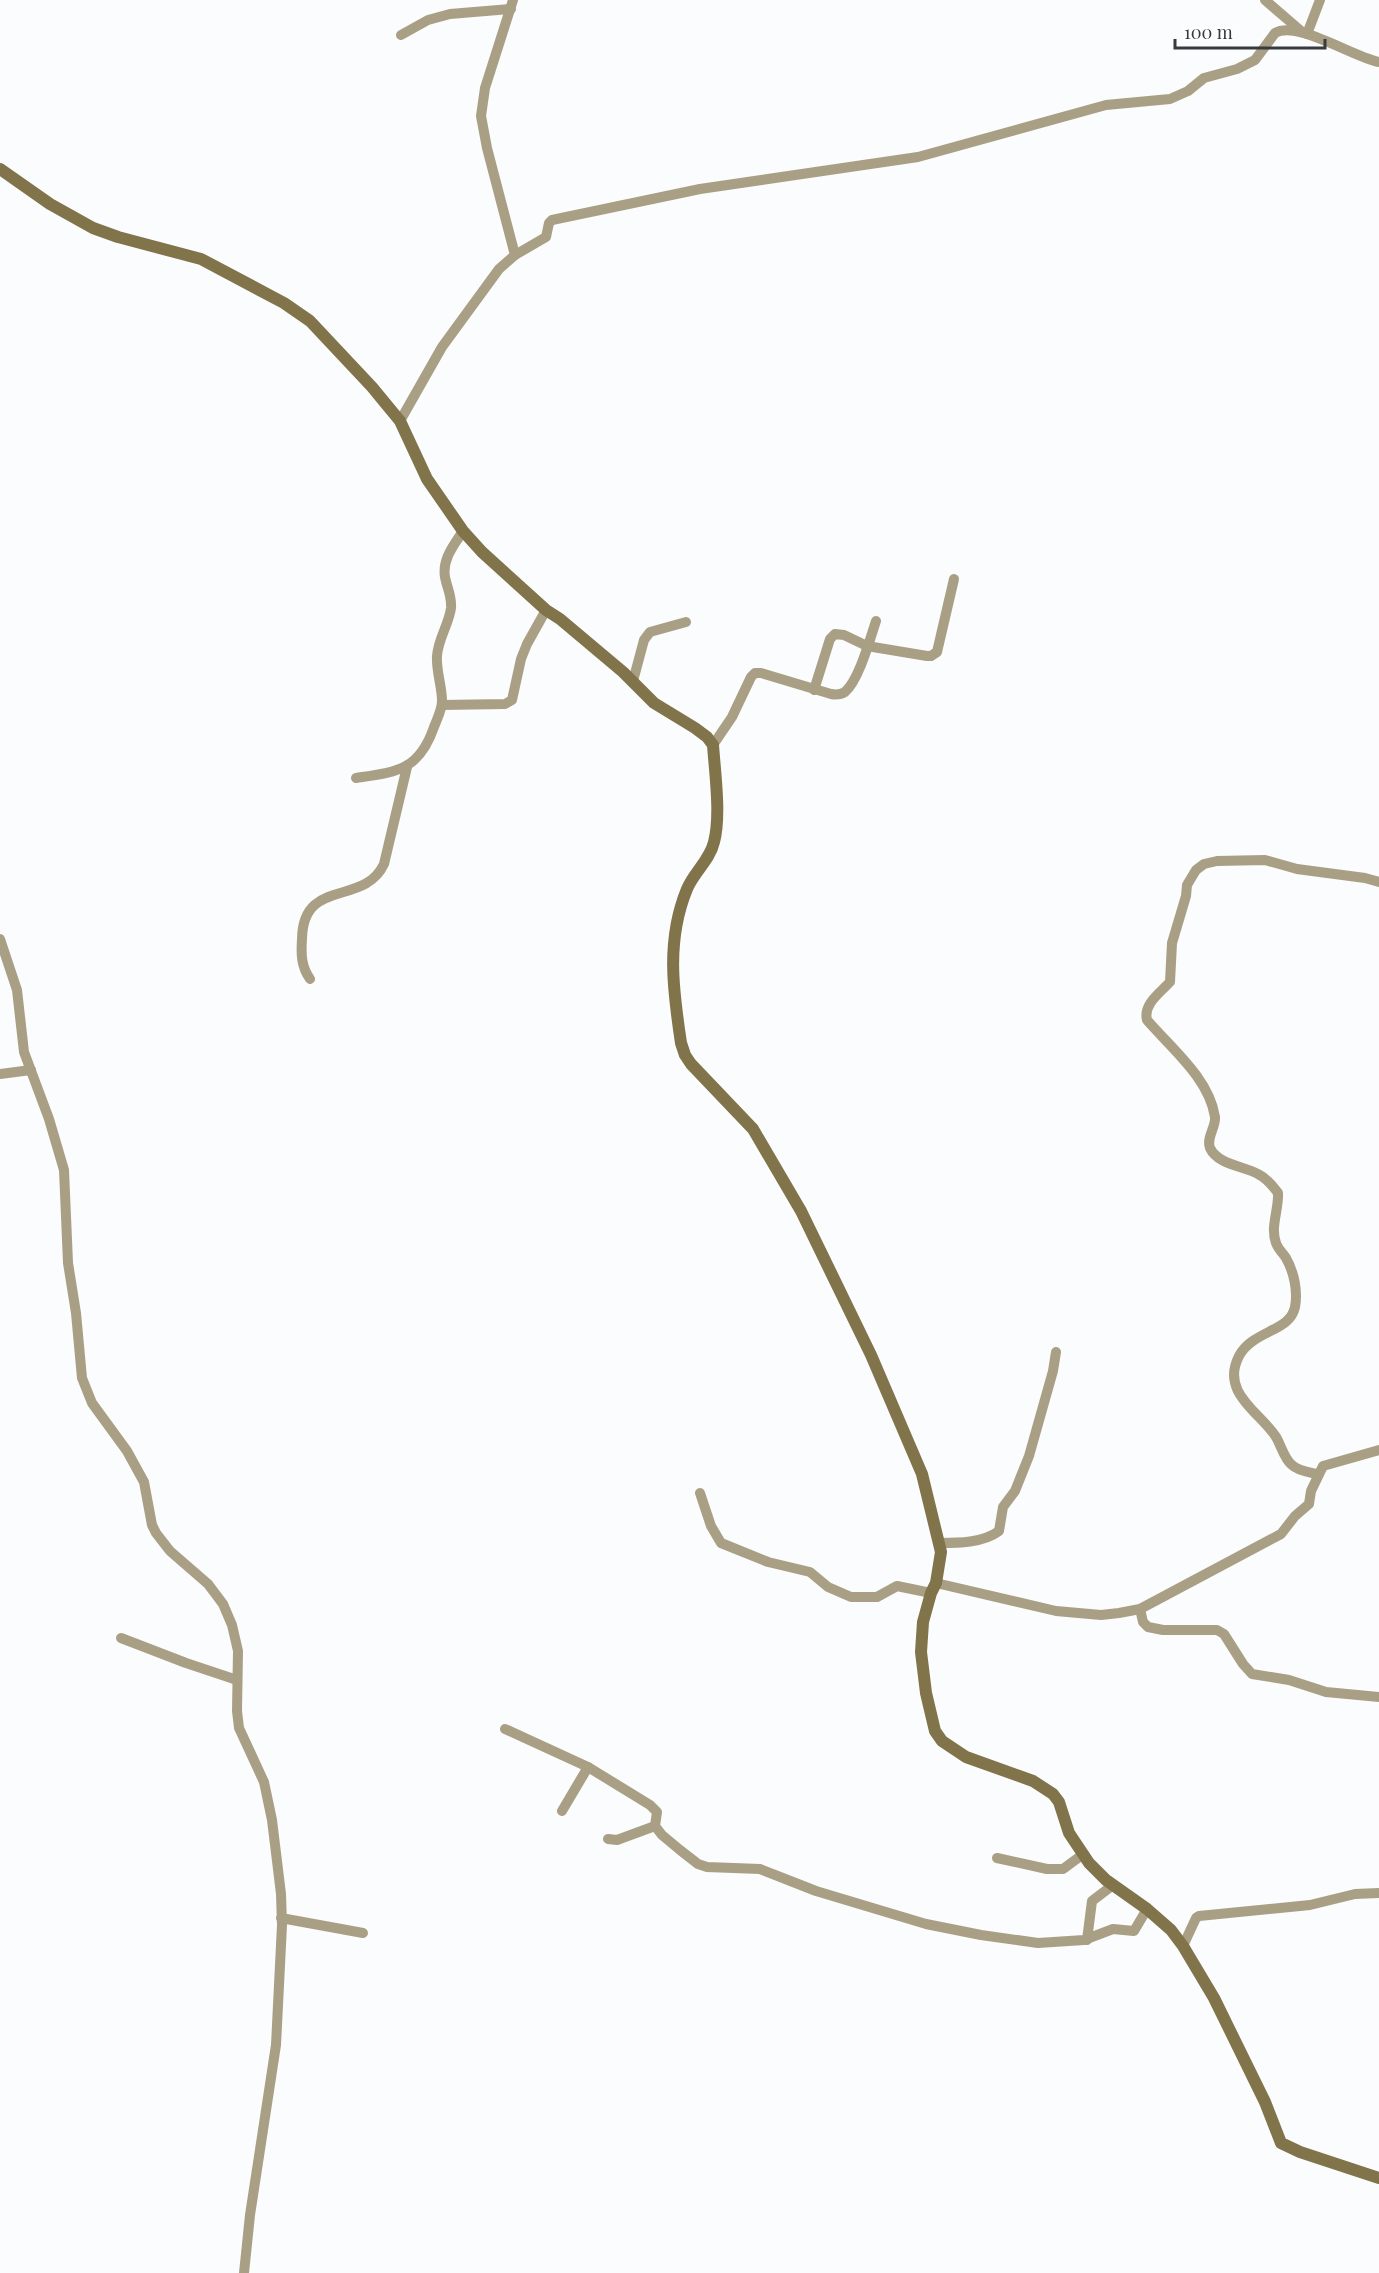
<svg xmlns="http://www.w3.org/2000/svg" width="1379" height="2273" viewBox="0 0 1379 2273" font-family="'Playfair Display',serif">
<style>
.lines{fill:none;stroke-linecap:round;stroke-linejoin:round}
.street{stroke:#a99f84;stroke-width:10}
.secondary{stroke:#81734a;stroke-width:12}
</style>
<rect width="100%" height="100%" fill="#fafcfd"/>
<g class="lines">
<g class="street">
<polyline points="513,0 485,88 481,116 487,148 515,255"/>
<polyline points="1265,0 1301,31"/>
<polyline points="1307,34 1320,0"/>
<polyline points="401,35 428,20 450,14 511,9"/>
<path d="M400,421l42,-74 57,-78 16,-14 31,-18 3,-14 3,-3 148,-31 218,-32 188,-52 64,-6 18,-8 16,-13 33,-9 18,-9 20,-27c22,-13 78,24 104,29"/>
<polyline points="633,681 644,640 650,632 686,622"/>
<polyline points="814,690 830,639 835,634 844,635 867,646 927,656 931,656 937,652 954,579"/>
<polyline points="442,705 505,704 512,700 521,659 527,644 546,610"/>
<path d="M713,745l19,-28 19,-40 4,-4h6l70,21c5,1 9,1 14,-2 14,-12 25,-53 31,-71"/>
<path d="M356,778c40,-6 63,-7 78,-51 3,-8 8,-17 8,-26 0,-15 -6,-30 -5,-45 1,-17 12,-32 14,-48 1,-12 -4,-20 -6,-31 -3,-18 9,-32 18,-46"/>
<polyline points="0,939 17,990 24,1052 49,1119 64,1170 68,1263 76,1313 82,1378 92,1403 127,1451 144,1482 152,1525 156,1533 170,1551 208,1584 223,1604 232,1625 238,1651 237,1711 239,1728 264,1782 272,1820 281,1894 282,1925 276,2045 250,2215 244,2273"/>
<path d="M310,979c-9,-13 -9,-25 -8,-40 1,-62 62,-32 82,-75l23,-97"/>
<polyline points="0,1074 31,1070"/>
<path d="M1317,1474c-8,-2 -19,-3 -25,-9 -8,-6 -11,-20 -16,-28 -16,-25 -56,-44 -37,-81 14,-26 51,-24 56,-49 3,-16 -1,-35 -9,-49 -3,-5 -8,-9 -10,-15 -6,-16 3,-34 2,-50 -5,-7 -12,-15 -20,-19 -14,-8 -40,-9 -48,-26 -4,-10 6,-21 5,-31 -6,-39 -44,-69 -68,-97 -4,-16 13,-27 23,-38l2,-39 14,-47 1,-11 9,-15 8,-6 13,-3 48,-1 32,9 68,9 14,4"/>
<polyline points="700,1493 711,1526 721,1543 768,1562 810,1572 828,1587 851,1597 877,1597 897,1586 931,1593"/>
<path d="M939,1543c19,0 44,0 60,-12l4,-24 12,-16 14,-35 24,-85 3,-19"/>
<polyline points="936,1583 1056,1611 1101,1615 1119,1613 1140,1609 1281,1534 1295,1516 1309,1504 1311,1491 1323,1466 1379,1450"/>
<polyline points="1140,1609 1143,1622 1148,1627 1163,1630 1217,1630 1224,1634 1243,1664 1252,1674 1289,1680 1326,1692 1379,1697"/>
<polyline points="121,1638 186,1663 237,1680"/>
<polyline points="505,1729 588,1767 650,1805 657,1812 655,1826 662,1835 680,1850 698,1864 707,1867 760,1869 816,1891 926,1924 981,1935 1038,1943 1084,1940 1113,1929 1134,1931 1147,1909"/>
<polyline points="562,1811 588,1767"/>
<polyline points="608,1839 617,1840 655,1826"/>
<polyline points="997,1858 1047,1869 1063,1869 1082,1855"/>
<polyline points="281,1918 363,1933"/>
<polyline points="1087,1940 1092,1901 1113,1885"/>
<polyline points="1183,1946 1196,1918 1199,1916 1310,1905 1355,1894 1379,1893"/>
</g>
<path class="secondary" d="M0,169l50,35 43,24 25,9 83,22 83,44 26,18 62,66 28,34 27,58 36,52 19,21 64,58 14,9 63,53 31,31 41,25 12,9 6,8c2,28 8,71 1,97 -4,18 -20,30 -27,47 -21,51 -14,101 -6,154l4,12 6,9 62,65 48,82 70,144 51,119 19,78 -5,31 -5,10 -8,29 -2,30 5,41 9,38 7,10 24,16 67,24 20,13 6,8 10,31 20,30 17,17 41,29 24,21 12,16 31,52 51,104 16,41 19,9 79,26"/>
</g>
<path d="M1175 39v9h150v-9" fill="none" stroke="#373b3e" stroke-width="3"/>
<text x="1184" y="39" font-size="18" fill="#373b3e" stroke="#ffffff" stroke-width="4.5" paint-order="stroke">100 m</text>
</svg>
